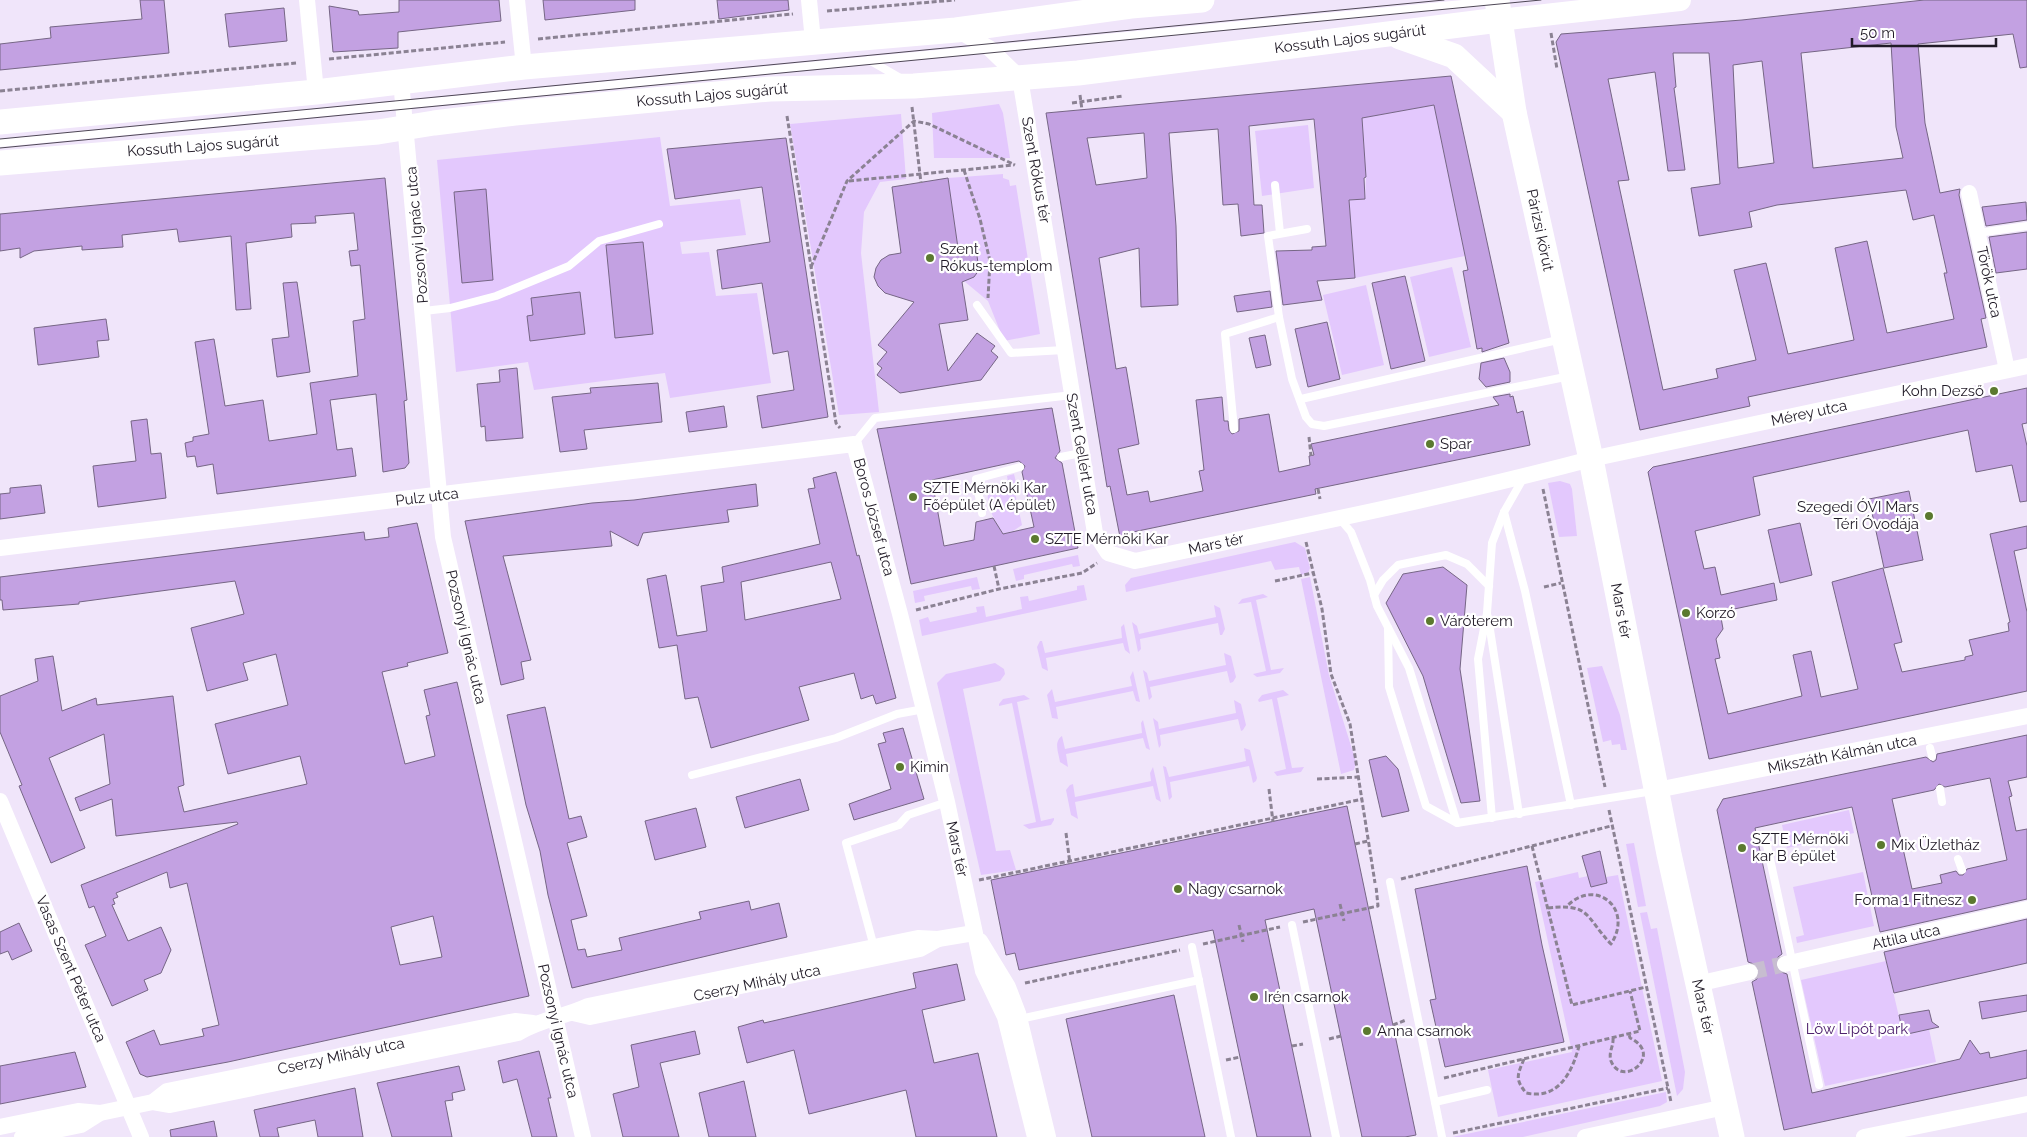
<svg xmlns="http://www.w3.org/2000/svg" width="2027" height="1137" viewBox="0 0 2027 1137" font-family="Raleway,sans-serif">
<style>
.green{fill:#e3c8fd}
.building{fill:#c3a1e2;stroke:#766685;fill-rule:evenodd}
.lines{fill:none;stroke-linecap:round;stroke-linejoin:round}
.street-tunnel{stroke:#c7bdd0;stroke-width:16;stroke-dasharray:16 8;stroke-linecap:butt}
.path{stroke:#8b8293;stroke-width:3;stroke-dasharray:5 2.5;stroke-linecap:butt}
.lane{stroke:#fff;stroke-width:8}
.street{stroke:#fff;stroke-width:16}
.secondary{stroke:#fff;stroke-width:22}
.primary{stroke:#fff;stroke-width:25}
.tram{stroke:#4e4755;stroke-width:1}
.poi-dot{fill:#5b792f;stroke:#fff;stroke-width:2}
.labels{text-anchor:middle;dominant-baseline:central;stroke-width:4.5;stroke-linejoin:round;paint-order:stroke}
.street-label{font-size:15px;fill:#211b27;stroke:#fff}
.poi-label{font-size:15px;fill:#211b27;stroke:#fff;text-anchor:start}
.park-label{font-size:15px;fill:#4f226e;stroke:#fff}
</style>
<rect width="100%" height="100%" fill="#f0e5fa"/>
<g class="green">
<polygon points="999,104 1003,113 1010,158 934,158 932,113"/>
<polygon points="1434,105 1465,256 1355,278 1349,200 1365,199 1366,177 1362,118"/>
<polygon points="901,114 906,179 880,182 864,212 861,253 879,412 839,415 790,124"/>
<polygon points="1308,125 1314,188 1262,196 1255,131"/>
<polygon points="660,137 670,206 740,199 746,235 680,242 682,254 709,252 716,296 757,293 771,383 670,398 665,373 534,390 528,362 456,372 437,160"/>
<path d="M1003,174v4l6,2 1,6 6,-1 24,149 -36,7 -16,-40 -24,-20c16,-7 18,-19 6,-32l-12,-1 -10,-70z"/>
<polygon points="1452,267 1471,347 1429,357 1410,277"/>
<polygon points="1366,285 1384,365 1342,375 1323,295"/>
<path d="M1014,474l3,12 -3,2 8,37 -9,6 -10,3c-10,-16 -17,-28 -15,-47l20,-5 -1,-6z"/>
<polygon points="1560,481 1570,484 1572,489 1577,536 1559,537 1548,483"/>
<polygon points="1295,542 1305,548 1310,568 1308,573 1301,575 1299,567 1275,570 1271,561 1126,592 1125,585 1131,578"/>
<polygon points="1078,555 1080,566 1073,567 1072,564 1024,575 1024,579 1016,581 1013,569"/>
<polygon points="977,577 980,589 972,590 971,586 924,596 925,601 915,603 913,591"/>
<polygon points="1310,577 1329,675 1356,762 1354,770 1341,774 1301,579"/>
<polygon points="1084,585 1087,600 922,636 919,620 928,617 930,622 977,612 976,607 984,606 986,617 1022,609 1020,597 1028,596 1029,601 1077,590 1077,586"/>
<polygon points="1263,594 1268,597 1256,600 1271,670 1284,668 1280,673 1257,677 1253,674 1266,671 1251,602 1238,604 1242,599"/>
<polygon points="1214,605 1220,608 1225,629 1222,635 1220,635 1218,623 1140,639 1141,649 1138,652 1132,622 1137,626 1139,634 1216,617"/>
<polygon points="1124,624 1130,654 1125,650 1123,643 1046,658 1048,671 1042,668 1037,647 1040,641 1042,641 1045,653 1122,638 1121,627"/>
<polygon points="1224,653 1231,656 1236,677 1233,682 1230,683 1227,671 1150,687 1152,697 1149,700 1143,670 1147,673 1149,681 1226,665"/>
<polygon points="995,663 1004,669 1005,674 1000,681 963,689 996,851 1010,850 1016,870 981,875 937,683 946,674"/>
<polygon points="1602,666 1620,715 1627,750 1621,750 1620,744 1612,745 1611,740 1603,742 1587,668"/>
<polygon points="1133,671 1140,702 1136,701 1133,691 1056,707 1058,719 1052,718 1047,695 1052,689 1055,702 1132,686 1130,677"/>
<polygon points="1283,690 1289,695 1277,698 1292,768 1304,767 1301,772 1277,776 1274,772 1286,769 1272,699 1259,702 1258,700 1262,695"/>
<polygon points="1024,695 1030,699 1017,702 1041,821 1054,818 1054,820 1051,825 1029,829 1023,825 1036,822 1012,703 999,706 999,704 1003,699"/>
<polygon points="1234,700 1241,704 1246,725 1243,730 1241,731 1238,719 1160,735 1161,745 1159,748 1153,718 1158,722 1159,729 1236,713"/>
<path d="M1143,720l7,30 -4,-2 -3,-10 -77,16 2,13 -8,-5c-1,-8 -7,-20 2,-26l3,13 77,-16 -1,-10z"/>
<polygon points="1244,748 1250,750 1257,778 1256,781 1253,783 1249,766 1170,782 1172,797 1169,800 1163,766 1166,767 1169,777 1246,761"/>
<polygon points="1153,767 1161,802 1156,799 1153,786 1075,802 1078,819 1071,815 1066,790 1070,785 1073,784 1075,797 1151,781 1150,773"/>
<polygon points="1849,810 1854,833 1787,848 1782,825"/>
<polygon points="1634,843 1646,906 1638,907 1626,844"/>
<polygon points="1578,872 1579,878 1588,876 1591,887 1607,883 1606,877 1618,875 1662,1081 1498,1117 1488,1070 1572,1052 1535,882"/>
<polygon points="1863,872 1874,926 1797,943 1796,937 1804,935 1793,887"/>
<polygon points="1647,912 1651,929 1657,928 1685,1072 1683,1089 1677,1096 1640,913"/>
<polygon points="1886,961 1903,1034 1929,1029 1936,1062 1825,1086 1801,980"/>
<polygon points="1666,1092 1667,1102 1660,1106 1523,1137 1452,1137"/>
</g>
<g class="building">
<polygon points="140,0 164,0 169,53 0,70 0,44 51,38 50,27 142,19"/>
<polygon points="399,0 499,0 501,21 398,32 398,48 333,52 329,6 358,11 359,15 399,12"/>
<polygon points="543,0 635,0 635,10 545,20"/>
<polygon points="717,0 788,0 789,10 719,19"/>
<path d="M1924,0h103v67l-7,1 -7,-34 -95,10 7,79 15,70 20,-4 -1,6 27,123 -5,1 6,28 -239,50 2,9 -110,24 -84,-388 5,-8 181,-14zM1891,43l5,84 7,31 -90,10 -12,-115zM1673,53h36l11,131 -29,4 8,48 53,-9 -3,-15 28,-7 129,-15 7,30 21,-5 13,58h-3l10,46 -67,14 -20,-92 -32,7 19,92 -66,14 -22,-91 -32,7 22,90 -40,9 2,9 -55,12 -45,-209 11,-1 -21,-101 47,-7 13,99 17,-1 -11,-82 2,-1zM1762,61l12,102 -36,5 -5,-103z"/>
<polygon points="284,8 287,41 229,47 225,14"/>
<path d="M1451,76l58,267 -27,9v-4l-5,1 -14,-78 5,-1 -34,-165 -72,13 4,59 -2,1 1,21 -16,1 6,78 -38,3 5,19 -39,5 -7,-54 36,-1v-3l14,-1 -12,-127 -65,7 5,79h8l2,28 -23,3 -3,-32 -15,1 -5,-76 -49,4 7,93 2,79 -37,2 -2,-59 -40,10 17,111 10,-2 13,77 -21,5 9,46 21,-4 2,11 53,-11 -4,-20 5,-1 -8,-70 26,-3 2,24h4l1,9 3,4 7,-3v-12l30,-5 10,58 31,-7 -1,-9 5,-1 -3,-11 188,-39 -6,-8 17,-3v3l3,-1 4,17 6,-2 7,34 -215,44 1,5 -183,38 1,2 -14,3 -10,-51 -3,1 -61,-374zM1144,133l3,45 -51,7 -9,-47z"/>
<polygon points="786,138 828,417 762,428 757,396 794,390 788,351 773,354 762,283 722,289 717,250 770,242 762,187 675,199 667,149"/>
<polygon points="385,178 407,400 404,401 409,463 405,468 383,472 376,394 330,400 337,450 352,448 356,476 217,494 213,464 197,467 195,456 187,457 185,443 193,441 193,437 209,434 195,342 214,339 225,406 263,400 269,441 317,434 310,383 358,376 353,321 365,319 360,265 351,266 349,251 358,250 354,213 315,216 316,223 291,224 292,237 246,243 251,309 236,310 231,236 179,242 177,229 122,235 123,247 82,250 82,246 34,251 20,258 20,248 0,251 0,214"/>
<polygon points="948,178 958,248 970,249 977,256 979,270 974,277 962,282 968,320 939,324 948,371 977,333 995,346 991,351 998,357 981,380 900,393 877,375 882,368 877,364 887,352 878,345 914,302 885,293 878,286 874,277 876,268 881,260 889,255 901,253 892,187"/>
<polygon points="486,189 493,280 462,283 454,192"/>
<polygon points="2026,202 2027,220 1986,226 1982,207"/>
<polygon points="2027,232 2027,269 1996,273 1989,237"/>
<polygon points="643,242 653,334 615,338 606,245"/>
<polygon points="1405,276 1425,361 1391,369 1372,283"/>
<polygon points="297,282 310,372 277,377 272,339 289,337 283,283"/>
<polygon points="1270,291 1272,307 1237,312 1234,296"/>
<polygon points="580,292 585,334 530,341 527,316 533,315 531,298"/>
<polygon points="106,319 109,340 97,341 99,357 38,365 34,328"/>
<polygon points="1327,322 1340,379 1308,387 1295,329"/>
<polygon points="1265,335 1271,365 1256,368 1249,338"/>
<polygon points="1504,358 1510,372 1510,382 1486,387 1479,379 1481,363"/>
<polygon points="517,368 523,438 486,441 485,426 481,427 477,384 500,382 499,370"/>
<polygon points="658,383 662,422 584,430 587,449 560,452 552,397 591,393 590,388"/>
<polygon points="2027,388 2027,423 2022,424 2027,446 2027,501 2020,502 2012,465 1976,472 1968,430 1753,477 1760,515 1695,531 1704,569 1715,567 1721,595 1774,583 1777,600 1720,612 1723,629 1716,639 1720,658 1715,659 1728,714 1802,696 1793,655 1811,651 1821,697 1858,689 1832,582 1883,568 1902,642 1894,644 1902,672 1965,660 1965,657 1973,655 1969,640 2009,631 2008,623 2010,622 1990,534 2027,526 2027,548 2014,551 2027,612 2027,691 1709,759 1648,472 1653,467"/>
<polygon points="724,406 727,427 689,432 686,412"/>
<path d="M1052,408l8,43 -5,7 7,5 16,85 -167,36 -34,-155zM1019,461l6,5 -3,6 12,55 -31,7 -10,-16 -17,4 -2,18 -30,6 -12,-66z"/>
<polygon points="147,419 151,454 161,453 166,498 98,507 93,466 136,461 131,421"/>
<path d="M836,472l21,84 2,-1 37,143 -20,6 -3,-9 -12,4 -7,-26 -55,14 10,33 -98,28 -13,-51 -13,2 -8,-54 -18,3 -12,-69 19,-4 11,61 30,-5 -6,-45 23,-4 -2,-15 98,-23 -12,-55 7,-1 -2,-10zM831,562l10,37 -96,21 -4,-38z"/>
<polygon points="756,484 758,506 727,510 729,522 643,533 638,546 610,531 612,546 503,556 531,660 521,662 524,679 501,685 465,521 592,503 634,500"/>
<polygon points="41,485 45,513 0,519 0,494 10,493 10,488"/>
<polygon points="1909,491 1923,560 1884,568 1869,499"/>
<path d="M417,523l31,130 -41,10 1,3 -26,6 23,92 30,-8 -9,-40 4,-1 -6,-25 33,-8 72,314 -301,66 -81,15 -7,-3 -14,-32 28,-12 6,15 44,-9 -2,-7 17,-4 -32,-142 -17,5 -3,-16 -51,21 2,4 -5,2 2,5 -3,1 16,36 33,-14 10,23 -10,23 -17,7 4,10 -36,16 -27,-61 21,-9 -12,-30 -5,2 -8,-23 157,-61 -1,-2 -121,14 -4,-37 -32,12 -5,-13 35,-14 -6,-50 -55,24 36,90 -34,15 -32,-77 3,-1 -22,-53v-36l38,-15 -3,-22 18,-3 9,55 34,-13 1,7 76,-9 11,89 -6,2 6,25 123,-28 -7,-28 -72,18 -13,-50 73,-19 -12,-51 -33,9 5,17 -41,11 -16,-63 53,-14 -9,-33 -156,21v2l-76,6 -1,-10h-2v-23l364,-45 1,8 24,-3 -1,-9zM433,916l9,41 -42,8 -9,-38z"/>
<polygon points="1800,523 1812,575 1780,583 1768,530"/>
<polygon points="1443,567 1467,585 1460,669 1480,801 1461,803 1423,676 1386,603 1403,574"/>
<polygon points="545,707 569,819 581,816 587,837 567,843 587,916 571,920 578,950 585,949 587,957 622,950 619,938 701,919 699,912 749,901 751,910 779,903 787,937 572,988 548,895 540,851 526,805 507,715"/>
<polygon points="903,728 924,799 854,820 849,804 891,789 878,744 886,742 883,733"/>
<path d="M2027,735v42l-19,4 4,15 -3,1 7,34 11,-2v70l-147,33 -28,-125 -97,21 27,126 -4,3 -3,9 3,5 9,3 25,119 148,-34 10,-19 10,14 9,-2 1,6 37,-8v28l-243,52 -32,-148 5,-3 3,-9 -3,-5 -9,-3 -31,-152 6,-11 203,-42 7,5 3,-2 1,-6zM1990,778l17,82 -40,9 -4,6h-4l-3,-4 -16,4 2,8 -30,6 -20,-90 42,-9 5,-6 6,3z"/>
<polygon points="1386,756 1398,769 1409,811 1382,817 1369,760"/>
<polygon points="800,779 809,810 745,828 736,797"/>
<polygon points="1347,806 1416,1135 1405,1137 1362,1137 1314,909 1265,920 1311,1137 1257,1137 1213,930 1019,970 1015,953 1006,955 991,880"/>
<polygon points="696,808 706,847 655,860 645,821"/>
<polygon points="1600,851 1607,883 1591,887 1582,856"/>
<polygon points="1527,866 1542,945 1564,1042 1445,1067 1430,1000 1436,999 1415,889"/>
<polygon points="2027,919 2027,963 1894,993 1884,952"/>
<polygon points="19,923 32,951 12,960 8,951 0,954 0,932"/>
<polygon points="957,964 965,1000 922,1010 934,1063 978,1053 997,1137 916,1137 906,1090 809,1114 794,1050 747,1063 738,1027 763,1020 764,1023 916,988 913,973"/>
<polygon points="1174,995 1205,1137 1092,1137 1066,1019"/>
<polygon points="2027,995 2027,1011 1982,1019 1979,1002"/>
<polygon points="1929,1010 1932,1022 1939,1027 1903,1035 1899,1015"/>
<polygon points="695,1031 700,1054 660,1063 679,1137 623,1137 613,1094 639,1087 631,1045"/>
<polygon points="539,1051 551,1098 548,1098 557,1137 532,1137 517,1079 503,1083 498,1061"/>
<polygon points="75,1052 86,1087 0,1104 0,1066"/>
<polygon points="459,1066 465,1090 452,1093 453,1100 445,1101 452,1137 392,1137 377,1083"/>
<polygon points="744,1081 756,1137 709,1137 699,1093"/>
<polygon points="355,1088 363,1137 318,1137 315,1120 277,1128 279,1137 260,1137 254,1110"/>
<polygon points="214,1121 217,1137 171,1137 170,1130"/>
</g>
<g class="lines">
<polyline class="street-tunnel" points="1750,972 1785,964"/>
<g class="path">
<polyline points="827,11 955,0"/>
<polyline points="1551,33 1557,69"/>
<polyline points="538,39 793,14"/>
<polyline points="329,59 505,42"/>
<polyline points="0,91 296,63"/>
<polyline points="1080,95 1082,110"/>
<polyline points="1072,103 1123,96"/>
<polyline points="912,107 921,183"/>
<polyline points="787,116 836,423 840,428"/>
<polyline points="964,170 980,219 990,261 988,298"/>
<polyline points="849,181 1014,165"/>
<polyline points="811,267 847,181 914,121 929,124 1015,165"/>
<polyline points="1309,437 1311,456"/>
<polyline points="1318,489 1320,499"/>
<polyline points="1543,489 1605,787"/>
<polyline points="1306,542 1322,609 1331,674 1350,724 1375,883"/>
<polyline points="994,566 999,589"/>
<polyline points="1275,581 1313,573"/>
<polyline points="1544,587 1561,583"/>
<polyline points="916,610 999,589 1082,573 1097,563"/>
<polyline points="1317,779 1360,777"/>
<polyline points="1269,789 1273,822"/>
<polyline points="1609,810 1671,1102"/>
<polyline points="1066,833 1070,864"/>
<polyline points="1355,844 1368,841"/>
<polyline points="1532,846 1572,1005 1646,987"/>
<polyline points="1401,879 1611,826"/>
<polyline points="979,880 1363,799"/>
<polyline points="1340,904 1344,921"/>
<path d="M1548,908c43,-5 37,9 63,36 23,-35 -15,-67 -44,-38"/>
<polyline points="1303,922 1378,906 1376,886"/>
<polyline points="1239,925 1243,942"/>
<polyline points="1203,944 1280,927"/>
<polyline points="1025,983 1180,950"/>
<polyline points="1393,1025 1406,1020"/>
<path d="M1613,1038c1,8 -5,14 -2,23 11,28 54,-6 19,-23l-1,-4"/>
<polyline points="1329,1039 1341,1036"/>
<polyline points="1292,1046 1303,1044"/>
<path d="M1524,1059c-7,17 -9,20 2,34 32,7 46,-20 53,-47"/>
<polyline points="1226,1060 1240,1057"/>
<polyline points="1444,1078 1640,1031 1630,991"/>
<polyline points="1453,1133 1668,1088"/>
</g>
<g class="lane">
<polyline points="869,60 902,79"/>
<polyline points="0,143 1494,1"/>
<polyline points="1275,185 1280,233"/>
<polyline points="1307,229 1268,236 1279,317 1292,379 1306,417 1312,424 1324,426 1570,376"/>
<polyline points="1978,233 2027,226"/>
<polyline points="977,305 1011,353 1064,350"/>
<polyline points="424,311 450,308 496,296 569,266 599,241 659,224"/>
<polyline points="1301,399 1562,339"/>
<polyline points="1234,429 1225,334 1279,317"/>
<polyline points="854,444 875,418 1072,395"/>
<polyline points="1061,457 1081,453"/>
<polyline points="1504,512 1525,591 1571,805"/>
<polyline points="982,513 976,479 1020,467"/>
<polyline points="1339,518 1351,532 1370,580 1377,606 1409,668 1457,823"/>
<polyline points="1374,595 1383,580 1398,565 1446,555 1467,564 1489,586"/>
<polyline points="1488,617 1519,814"/>
<polyline points="1388,628 1389,687 1426,806 1457,823 1653,791"/>
<polyline points="1930,748 1932,756"/>
<polyline points="692,775 836,738 897,714 924,709"/>
<polyline points="1940,789 1942,802"/>
<polyline points="1492,818 1478,659 1487,613 1492,543 1504,512 1524,477"/>
<polyline points="1765,836 1819,1085"/>
<polyline points="1958,859 1962,870"/>
<polyline points="1390,882 1442,1137"/>
<polyline points="1292,925 1336,1137"/>
<polyline points="874,947 846,843 899,825 908,815 947,802"/>
<polyline points="1192,947 1231,1137"/>
<polyline points="1020,1019 1199,980"/>
<polyline points="1435,1102 1487,1090"/>
</g>
<g class="street">
<polyline points="307,0 316,92"/>
<polyline points="517,0 524,67"/>
<polyline points="809,0 813,41"/>
<path d="M957,30l32,18 31,30 75,455 13,20 27,8c152,-32 305,-62 456,-102l436,-93"/>
<polyline points="401,81 443,537 583,1137"/>
<polyline points="1969,193 2007,370"/>
<polyline points="0,548 854,444 900,614 947,802 983,971 1005,1017 1035,1137"/>
<polyline points="1657,790 2027,716"/>
<polyline points="0,801 141,1137"/>
<polyline points="980,941 1008,987 1018,1013 1048,1137"/>
<polyline points="1785,964 2027,909"/>
<polyline points="1697,984 1750,972"/>
<polyline points="573,1013 590,1017 920,949 938,939"/>
<polyline points="153,1102 167,1091 515,1021 533,1023"/>
<path d="M0,1127l78,-16 22,2 53,-11 17,3 348,-72c22,-14 47,-16 70,-27l330,-68 20,1 36,-6"/>
<polyline points="22,1137 81,1125 100,1113"/>
<polyline points="1585,1137 1725,1107"/>
<polyline points="1864,1137 2027,1104"/>
</g>
<polyline class="secondary" points="1499,20 1680,0"/>
<g class="primary">
<polyline points="1497,0 1514,112 1591,459 1669,854 1732,1137"/>
<polyline points="1400,37 1454,56 1514,112"/>
<polyline points="0,122 316,92 524,67 956,30 1131,6 1202,0"/>
<polyline points="0,163 378,132 434,123 515,113 770,89 914,86 1078,73 1499,20"/>
</g>
<g class="tram">
<polyline points="0,139 1444,0"/>
<polyline points="0,148 1541,0"/>
</g>
</g>
<g class="poi-dot">
<circle cx="930" cy="258" r="5"/>
<circle cx="1994" cy="391" r="5"/>
<circle cx="1430" cy="444" r="5"/>
<circle cx="913" cy="497" r="5"/>
<circle cx="1929" cy="516" r="5"/>
<circle cx="1035" cy="539" r="5"/>
<circle cx="1686" cy="613" r="5"/>
<circle cx="1430" cy="621" r="5"/>
<circle cx="900" cy="767" r="5"/>
<circle cx="1881" cy="845" r="5"/>
<circle cx="1742" cy="848" r="5"/>
<circle cx="1178" cy="889" r="5"/>
<circle cx="1972" cy="900" r="5"/>
<circle cx="1254" cy="997" r="5"/>
<circle cx="1367" cy="1031" r="5"/>
</g>
<g class="labels">
<g class="street-label">
<text transform="translate(1350 39) rotate(-7)">Kossuth Lajos sugárút</text>
<text transform="translate(712 95) rotate(-5)">Kossuth Lajos sugárút</text>
<text transform="translate(203 146) rotate(-4)">Kossuth Lajos sugárút</text>
<text transform="translate(1036 170) rotate(80)">Szent Rókus tér</text>
<text transform="translate(1540 230) rotate(78)">Párizsi körút</text>
<text transform="translate(417 235) rotate(-95)">Pozsonyi Ignác utca</text>
<text transform="translate(1989 282) rotate(78)">Török utca</text>
<text transform="translate(1809 413) rotate(-12)">Mérey utca</text>
<text transform="translate(1082 454) rotate(80)">Szent Gellért utca</text>
<text transform="translate(427 497) rotate(-7)">Pulz utca</text>
<text transform="translate(874 517) rotate(75)">Boros József utca</text>
<text transform="translate(1216 544) rotate(-12)">Mars tér</text>
<text transform="translate(1621 611) rotate(79)">Mars tér</text>
<text transform="translate(466 637) rotate(77)">Pozsonyi Ignác utca</text>
<text transform="translate(1842 754) rotate(-11)">Mikszáth Kálmán utca</text>
<text transform="translate(957 849) rotate(78)">Mars tér</text>
<text transform="translate(1906 937) rotate(-13)">Attila utca</text>
<text transform="translate(71 969) rotate(67)">Vasas Szent Péter utca</text>
<text transform="translate(757 983) rotate(-12)">Cserzy Mihály utca</text>
<text transform="translate(1703 1007) rotate(77)">Mars tér</text>
<text transform="translate(558 1031) rotate(77)">Pozsonyi Ignác utca</text>
<text transform="translate(341 1056) rotate(-12)">Cserzy Mihály utca</text>
</g>
<g class="poi-label">
<text x="940" y="249">Szent<tspan x="940" dy="17">Rókus-templom</tspan></text>
<text x="1984" y="391" text-anchor="end">Kohn Dezső</text>
<text x="1440" y="444">Spar</text>
<text x="923" y="488">SZTE Mérnöki Kar<tspan x="923" dy="17">Főépület (A épület)</tspan></text>
<text x="1919" y="507" text-anchor="end">Szegedi ÓVI Mars<tspan x="1919" dy="17">Téri Óvodája</tspan></text>
<text x="1045" y="539">SZTE Mérnöki Kar</text>
<text x="1696" y="613">Korzó</text>
<text x="1440" y="621">Váróterem</text>
<text x="910" y="767">Kimin</text>
<text x="1752" y="839">SZTE Mérnöki<tspan x="1752" dy="17">kar B épület</tspan></text>
<text x="1891" y="845">Mix Üzletház</text>
<text x="1188" y="889">Nagy csarnok</text>
<text x="1962" y="900" text-anchor="end">Forma 1 Fitnesz</text>
<text x="1264" y="997">Irén csarnok</text>
<text x="1377" y="1031">Anna csarnok</text>
</g>
<g class="park-label">
<text x="1857" y="1029">Löw Lipót park</text>
</g>
</g>
<path d="M1852 38v8h144v-8" fill="none" stroke="#211b27" stroke-width="2.5"/>
<text x="1860" y="38" font-size="15" fill="#211b27" stroke="#ffffff" stroke-width="4" paint-order="stroke">50 m</text>
</svg>
